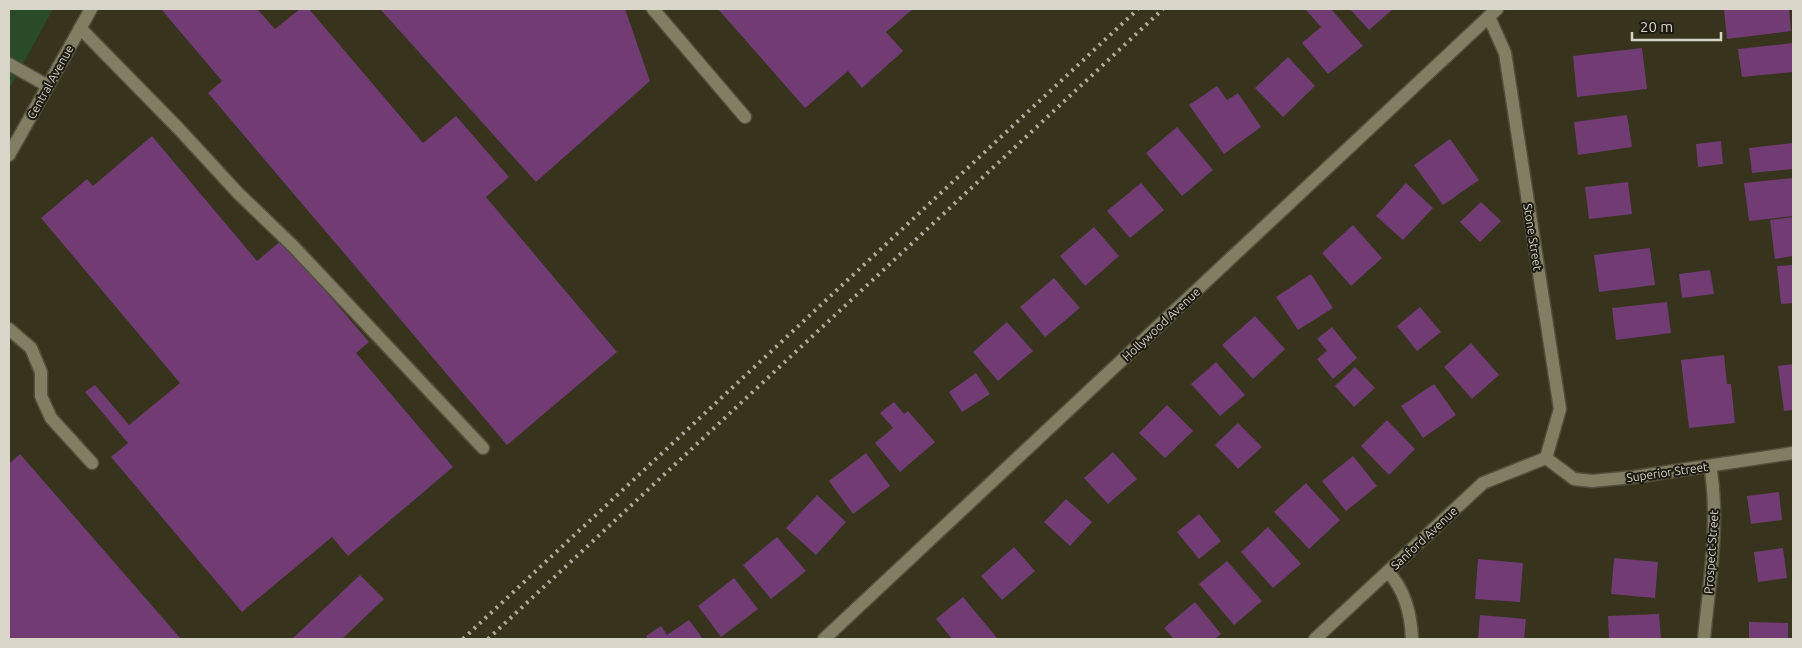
<svg xmlns="http://www.w3.org/2000/svg" width="1802" height="648" viewBox="0 0 1802 648" font-family="Ubuntu,sans-serif">
<style>
.green{fill:#2a4b28}
.building{fill:#703c73}
.lines{fill:none;stroke-linecap:round;stroke-linejoin:round}
.minor-casing{stroke:#534f3b;stroke-width:15}
.minor{stroke:#827e64;stroke-width:12}
.rail{stroke:#aeac9b;stroke-width:4;stroke-dasharray:2.5 5;stroke-linecap:butt}
.labels{text-anchor:middle;dominant-baseline:central;stroke-width:4;stroke-linejoin:round;paint-order:stroke}
.street-label{font-size:12px;fill:#d8d6c8;stroke:#1d1b11}
</style>
<rect width="100%" height="100%" fill="#37331c"/>
<polygon class="green" points="9,9 53,9 9,89"/>
<g class="building">
<polygon points="161,9 257,9 275,29 300,9 309,9 423,143 456,116 509,177 486,197 617,352 507,445 208,93 222,81"/>
<polygon points="380,9 625,9 650,81 536,182"/>
<polygon points="718,9 913,9 886,32 903,51 862,88 848,71 805,108"/>
<polygon points="1308,9 1331,9 1363,46 1328,74 1302,43 1321,27 1306,10"/>
<polygon points="1350,9 1393,9 1369,30"/>
<polygon points="1724,9 1789,9 1791,31 1727,39"/>
<polygon points="1793,43 1793,72 1742,77 1738,49"/>
<polygon points="1642,48 1647,89 1577,97 1573,56"/>
<polygon points="1288,57 1315,86 1283,117 1255,88"/>
<polygon points="1217,86 1227,100 1238,93 1261,127 1224,154 1189,105"/>
<polygon points="1627,115 1632,147 1578,155 1574,122"/>
<polygon points="1177,127 1213,170 1182,196 1146,153"/>
<polygon points="152,136 257,261 282,240 369,342 356,353 453,467 348,556 332,537 242,612 111,457 128,443 85,392 95,385 129,425 180,383 41,218 87,179 93,186"/>
<polygon points="1450,139 1479,180 1443,205 1414,165"/>
<polygon points="1721,141 1723,164 1698,167 1696,144"/>
<polygon points="1793,143 1793,169 1752,173 1749,148"/>
<polygon points="1793,178 1793,216 1749,221 1744,183"/>
<polygon points="1628,182 1632,214 1589,219 1585,187"/>
<polygon points="1141,183 1164,210 1130,238 1107,211"/>
<polygon points="1406,183 1433,208 1403,240 1376,216"/>
<polygon points="1481,202 1501,221 1480,242 1460,222"/>
<polygon points="1793,217 1793,256 1775,259 1770,220"/>
<polygon points="1353,225 1382,258 1351,286 1322,253"/>
<polygon points="1094,227 1119,256 1085,286 1060,256"/>
<polygon points="1650,248 1655,285 1599,292 1594,255"/>
<polygon points="1793,265 1793,303 1781,304 1777,266"/>
<polygon points="1710,270 1714,294 1682,298 1679,274"/>
<polygon points="1311,274 1333,308 1298,330 1276,297"/>
<polygon points="1054,278 1080,308 1045,337 1020,307"/>
<polygon points="1667,302 1671,333 1616,340 1612,308"/>
<polygon points="1420,307 1441,332 1417,351 1397,326"/>
<polygon points="1255,316 1285,349 1253,379 1222,345"/>
<polygon points="1007,322 1033,351 998,381 973,352"/>
<polygon points="1332,327 1357,358 1333,379 1317,359 1327,351 1317,339"/>
<polygon points="1471,343 1499,375 1472,399 1444,367"/>
<polygon points="1724,355 1727,384 1731,384 1735,423 1689,428 1681,360"/>
<polygon points="1216,362 1245,395 1220,416 1191,384"/>
<polygon points="1793,364 1793,410 1784,411 1778,366"/>
<polygon points="1355,367 1375,388 1354,407 1335,386"/>
<polygon points="976,373 990,394 962,412 949,392"/>
<polygon points="1434,384 1456,415 1423,438 1401,406"/>
<polygon points="894,402 904,414 908,411 935,442 900,472 875,443 893,428 880,413"/>
<polygon points="1167,405 1193,431 1165,458 1139,433"/>
<polygon points="1387,420 1415,449 1389,475 1361,446"/>
<polygon points="1238,423 1262,447 1238,469 1215,445"/>
<polygon points="1113,452 1137,479 1108,504 1084,478"/>
<polygon points="866,453 890,486 853,514 829,481"/>
<polygon points="20,454 181,639 9,639 9,464"/>
<polygon points="1353,456 1377,486 1346,511 1322,481"/>
<polygon points="1306,483 1340,520 1309,549 1274,512"/>
<polygon points="1779,492 1782,520 1751,524 1747,496"/>
<polygon points="817,495 846,522 816,555 786,528"/>
<polygon points="1066,499 1092,522 1070,546 1044,522"/>
<polygon points="1199,514 1221,541 1199,559 1177,532"/>
<polygon points="1268,527 1301,564 1273,588 1241,552"/>
<polygon points="777,537 806,571 771,599 743,565"/>
<polygon points="1014,547 1035,571 1002,600 981,576"/>
<polygon points="1783,548 1787,578 1758,582 1754,552"/>
<polygon points="1614,558 1658,562 1655,598 1611,594"/>
<polygon points="1478,559 1523,563 1520,602 1475,599"/>
<polygon points="1227,561 1262,601 1234,625 1199,584"/>
<polygon points="360,575 384,599 342,639 292,639"/>
<polygon points="734,578 758,609 721,637 698,606"/>
<polygon points="963,597 997,638 995,639 952,639 936,619"/>
<polygon points="1195,602 1221,634 1215,639 1174,639 1164,628"/>
<polygon points="1659,614 1661,639 1609,639 1608,616"/>
<polygon points="1480,615 1526,619 1524,639 1478,639"/>
<polygon points="689,620 703,639 648,639 646,636 661,626 667,635"/>
<polygon points="1749,622 1788,623 1788,639 1749,639"/>
</g>
<g class="lines">
<g class="minor-casing">
<g id="minor">
<polyline points="653,9 745,117"/>
<polyline points="1489,17 1505,53 1560,409 1546,458"/>
<polyline points="80,28 179,129 238,193 293,246 483,448"/>
<polyline points="9,64 48,86"/>
<polyline points="9,155 91,9"/>
<polyline points="9,329 31,348 41,372 41,396 51,418 92,463"/>
<polyline points="1546,458 1574,479 1592,481 1634,477 1793,453"/>
<path d="M1388,572c17,18 23,42 24,67"/>
<polyline points="824,639 1497,9"/>
<polyline points="1315,639 1483,483 1546,458"/>
<path d="M1704,639c5,-54 16,-120 6,-173"/>
</g>
</g>
<use href="#minor" class="minor"/>
<g class="rail">
<polyline points="463,639 1138,9"/>
<polyline points="488,639 1163,9"/>
</g>
</g>
<g class="labels">
<g class="street-label">
<text transform="translate(50 82) rotate(-61)">Central Avenue</text>
<text transform="translate(1533 237) rotate(81)">Stone Street</text>
<text transform="translate(1161 324) rotate(-43)">Hollywood Avenue</text>
<text transform="translate(1667 472) rotate(-8)">Superior Street</text>
<text transform="translate(1424 538) rotate(-43)">Sanford Avenue</text>
<text transform="translate(1711 552) rotate(-86)">Prospect Street</text>
</g>
</g>
<rect width="1802" height="648" fill="none" stroke="#d8d6c8" stroke-width="20"/>
<path d="M1632 32v8h89v-8" fill="none" stroke="#d8d6c8" stroke-width="2.5"/>
<text x="1640" y="32" font-size="15" fill="#d8d6c8" stroke="#1d1b11" stroke-width="4" paint-order="stroke">20 m</text>
</svg>
